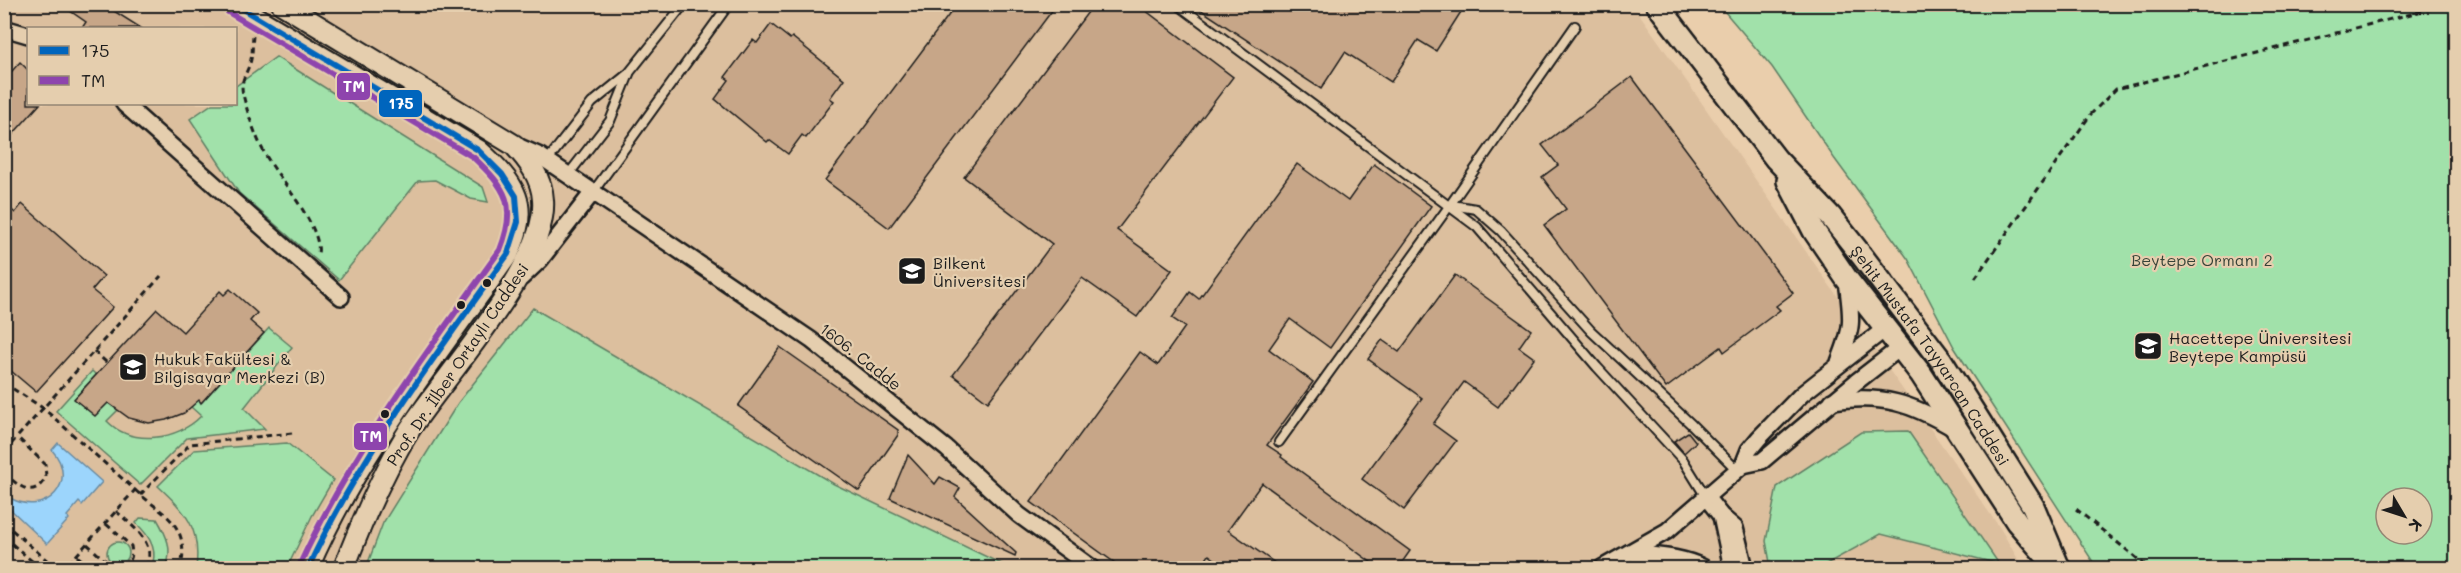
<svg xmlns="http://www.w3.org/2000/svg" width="2461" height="573" viewBox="0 0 2461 573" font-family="Mali,sans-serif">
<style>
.built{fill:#dcbf9e;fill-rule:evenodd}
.green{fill:#a1e1aa;stroke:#5e7e63;stroke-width:1.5;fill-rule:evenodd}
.water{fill:#9cd5fc;stroke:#698ba2;stroke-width:1.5}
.building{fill:#c7a688;stroke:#1c1c1c;stroke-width:1.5}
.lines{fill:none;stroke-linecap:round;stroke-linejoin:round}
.service-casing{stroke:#1c1c1c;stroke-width:12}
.minor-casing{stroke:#1c1c1c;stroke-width:20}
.tertiary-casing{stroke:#1c1c1c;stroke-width:24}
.secondary-casing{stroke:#1c1c1c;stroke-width:26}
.path{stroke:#1c1c1c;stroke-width:3;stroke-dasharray:6 4.5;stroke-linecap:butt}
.service{stroke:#e5ceae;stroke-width:8}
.minor{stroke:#e5ceae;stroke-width:15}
.tertiary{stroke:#e5ceae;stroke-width:20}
.secondary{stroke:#e5ceae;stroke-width:21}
.bus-1-casing{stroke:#e5ceae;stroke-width:10}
.bus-2-casing{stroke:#e5ceae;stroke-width:10}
.bus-1{stroke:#0065bd;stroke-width:6}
.bus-2{stroke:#8e44ad;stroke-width:6}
.bus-dot{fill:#1c1c1c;stroke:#e5ceae;stroke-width:2}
.labels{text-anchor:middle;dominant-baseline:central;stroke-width:4.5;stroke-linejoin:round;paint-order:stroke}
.park-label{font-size:16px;fill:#374338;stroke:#e5ceae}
.poi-label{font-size:16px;fill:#1c1c1c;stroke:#e5ceae;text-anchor:start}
.street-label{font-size:16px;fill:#1c1c1c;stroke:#e5ceae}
.line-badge{stroke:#e5ceae;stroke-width:2}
.badge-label{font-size:16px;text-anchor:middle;font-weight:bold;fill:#fff}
</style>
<rect width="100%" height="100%" fill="#eaceac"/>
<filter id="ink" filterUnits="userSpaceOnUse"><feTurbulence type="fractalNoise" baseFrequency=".0167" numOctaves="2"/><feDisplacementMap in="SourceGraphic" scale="12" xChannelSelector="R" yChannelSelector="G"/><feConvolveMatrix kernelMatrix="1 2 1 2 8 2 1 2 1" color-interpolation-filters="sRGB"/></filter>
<g filter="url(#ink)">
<path class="built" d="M4,5h1629l367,523 23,40h-2018zM28,28h208v76h-208z"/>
<g class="green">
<path d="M1719,5h737v563h-359l-143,-221 -46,-88 -74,-101 -62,-91zM2386,498h36v36h-36z"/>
<polygon points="276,57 483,187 488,202 471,199 435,180 418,181 339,280 239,193 190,119 212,104 236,104 236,86"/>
<polygon points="533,308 834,484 1010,568 366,568 383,523 458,403"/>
<path d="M269,328l23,19 -48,61 21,21 -78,9 -47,47 -84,-74 36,-40 4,4 -21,23 36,1 3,8 4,3 -11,11c25,26 71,19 94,-5l-10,-9 3,-4v-7l8,6z"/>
<polygon points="1908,431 1999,564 1881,534 1819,568 1771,568 1766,541 1777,487 1861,432"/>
<path d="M287,443l46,37 -21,36 -25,52h-91c5,-40 -10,-56 -38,-82l36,-36z"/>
<path d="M140,518l17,1c10,17 16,30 9,49h-15c8,-17 -2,-33 -15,-45z"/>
<circle cx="118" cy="553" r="11"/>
</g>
<path class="water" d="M58,443l44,39 -20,23 -3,-3 -12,14 2,3 -22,25 -42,-40 5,-6c36,20 70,-16 42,-48z"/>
<g class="building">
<polygon points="60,4 103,4 141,28 82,28 86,22"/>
<polygon points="957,4 1057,4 889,228 825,180"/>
<polygon points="1094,4 1137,4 1233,77 1117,230 1172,270 1137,317 1082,278 988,402 953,375 1052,244 964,177"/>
<polygon points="1192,4 1466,4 1436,51 1418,40 1391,82 1345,52 1321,89"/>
<polygon points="771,24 790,39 792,37 844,79 830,98 834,101 806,138 802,135 788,154 769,140 767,142 715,99 729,80 725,77 753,40 757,43"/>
<polygon points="20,62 28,70 28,104 40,104 4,144 4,80"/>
<polygon points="1632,77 1793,293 1776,306 1780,310 1724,352 1721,347 1666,388 1544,225 1566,209 1542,177 1558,165 1542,145"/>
<polygon points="1297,164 1348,201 1374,164 1431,206 1330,348 1290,319 1269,349 1313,382 1267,445 1282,455 1281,457 1410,551 1398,568 1379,568 1262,483 1228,530 1282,568 1227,568 1209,555 1200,568 1122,568 1031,502 1140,352 1158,365 1185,327 1172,318 1190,292 1199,299"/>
<polygon points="4,203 15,213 22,204 104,276 92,290 113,307 36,392 4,365"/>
<polygon points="1455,275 1531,330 1519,347 1534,358 1498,407 1464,382 1433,424 1456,441 1404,510 1362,479 1422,398 1368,359 1382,340 1399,352"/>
<polygon points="230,289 257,313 250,321 264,333 201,403 199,400 184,413 166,420 149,423 129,418 108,403 95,416 74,399 157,309 183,332 220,291 224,295"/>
<polygon points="780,347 898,430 898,435 859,491 738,406"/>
<polygon points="1688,432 1696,442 1684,453 1674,441"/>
<polygon points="908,455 935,484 940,477 960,488 955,497 1016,553 1015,556 890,498"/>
</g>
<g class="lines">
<g class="service-casing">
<g id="service">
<polyline points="1177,4 1477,227 1597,367 1683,460 1706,497"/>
<polyline points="547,161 592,103 629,73 684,4"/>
<polyline points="568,175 610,121 629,74"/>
<polyline points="593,192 729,4"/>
<polyline points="1452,205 1476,209 1501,231 1591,331 1692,425 1737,470"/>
<polyline points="1279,442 1450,205 1575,26"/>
</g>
</g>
<g class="minor-casing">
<g id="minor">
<polyline points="4,28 28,35"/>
<polyline points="124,104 341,297"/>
<polyline points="517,146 540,156 811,340 947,449 1019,515 1092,568"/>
<polyline points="521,278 540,260 593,192"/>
<path d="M1839,362c15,-37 13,-42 8,-81"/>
<path d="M1832,401c51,-7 79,2 123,28"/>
<polyline points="1743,465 1762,461 1856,382 1901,347"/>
<polyline points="1706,497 1721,516 1735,528 1745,568"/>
<polyline points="1721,516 1732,568"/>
<path d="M1629,553c26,3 52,3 75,15"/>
<polyline points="1602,568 1667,531 1684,516 1743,465 1749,450 1759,438 1802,394 1886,328"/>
</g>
</g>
<g class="tertiary-casing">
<g id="tertiary">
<path d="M233,4l245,146c38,34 53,55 30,104 -71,101 -151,199 -200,314"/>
<path d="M282,4l232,141c14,15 28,33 29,55 5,64 -97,174 -133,229 -27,43 -48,92 -66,139"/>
</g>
</g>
<g class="secondary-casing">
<g id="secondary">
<path id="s1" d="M1657,4l119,155 55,58 31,39 79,104 92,146 26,62"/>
<polyline points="1788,181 1814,231 1846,278 1921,374 2017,522 2049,559"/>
</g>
</g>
<g class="path">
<polyline points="2444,5 2456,15"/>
<path d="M253,36c-1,7 0,16 -2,23 -2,12 -12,21 -8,35 4,18 13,44 22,60 13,24 58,73 53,100"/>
<polyline points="1975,278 2091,114 2116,89 2450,4"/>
<polyline points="94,351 107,363"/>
<polyline points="4,383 43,408 135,490 65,568"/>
<polyline points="4,452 161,276"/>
<path d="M4,473c15,13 29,27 42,4l-1,-13 -28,-27"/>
<path d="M135,490c28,25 55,33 46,78"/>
<polyline points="140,495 190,444 293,433"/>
<polyline points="2076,509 2149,568"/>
<path d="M116,511c16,15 43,33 29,57"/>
<polyline points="4,523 56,568"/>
<polyline points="4,537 40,568"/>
<path d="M87,544c10,8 26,29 40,20 6,-5 5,-11 4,-18l-26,-23"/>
<polyline points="77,556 91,568"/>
<polyline points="129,562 136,568"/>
</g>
<use href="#service" class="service"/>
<use href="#minor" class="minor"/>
<use href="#tertiary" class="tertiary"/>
<use href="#secondary" class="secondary"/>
<g class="bus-1-casing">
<path id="bus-1" d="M234,4l244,146 24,24 14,22 2,26 -10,32c-73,102 -147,200 -200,314"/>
</g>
<g class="bus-2-casing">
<path id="bus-2" d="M228,12l245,145c33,31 45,48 27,93 -73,102 -147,200 -200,314"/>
</g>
<use href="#bus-1" class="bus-1"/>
<use href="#bus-2" class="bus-2"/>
</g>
</g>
<defs>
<g id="university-square" transform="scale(1.5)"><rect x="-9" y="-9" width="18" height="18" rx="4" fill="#1c1c1c" stroke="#e5ceae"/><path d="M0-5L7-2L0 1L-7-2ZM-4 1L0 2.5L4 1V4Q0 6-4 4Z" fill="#fff"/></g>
</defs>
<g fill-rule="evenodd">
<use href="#university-square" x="912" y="271"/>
<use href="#university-square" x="2148" y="346"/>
<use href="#university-square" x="133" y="367"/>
</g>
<g class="bus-dot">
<circle cx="487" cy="283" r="5"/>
<circle cx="461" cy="305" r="5"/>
<circle cx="385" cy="414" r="5"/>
</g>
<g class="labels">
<g class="park-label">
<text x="2202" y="259">Beytepe Ormanı 2</text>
</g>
<g class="poi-label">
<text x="933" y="262">Bilkent<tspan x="933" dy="18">Üniversitesi</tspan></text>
<text x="2169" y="337">Hacettepe Üniversitesi<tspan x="2169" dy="18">Beytepe Kampüsü</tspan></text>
<text x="154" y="358">Hukuk Fakültesi &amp;<tspan x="154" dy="18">Bilgisayar Merkezi (B)</tspan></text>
</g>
<g class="street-label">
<text stroke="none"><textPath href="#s1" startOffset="446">Şehit Mustafa Tayyarcan Caddesi</textPath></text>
<text transform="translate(861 356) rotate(38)">1606. Cadde</text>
<text transform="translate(457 364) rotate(-56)">Prof. Dr. İlber Ortaylı Caddesi</text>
</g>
</g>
<g class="line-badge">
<rect x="336" y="72" width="35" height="29" rx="6" fill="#8e44ad"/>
<rect x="378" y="89" width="45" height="29" rx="6" fill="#0065bd"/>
<rect x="353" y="422" width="35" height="29" rx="6" fill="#8e44ad"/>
</g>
<g class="badge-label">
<text x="354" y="92">TM</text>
<text x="401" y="109">175</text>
<text x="371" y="442">TM</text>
</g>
<rect width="2461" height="573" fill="none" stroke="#e5ceae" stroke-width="24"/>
<rect x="12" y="12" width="2437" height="549" fill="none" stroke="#1c1c1c" stroke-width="2" filter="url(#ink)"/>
<rect x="27" y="27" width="210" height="78" fill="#e5ceae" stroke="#958774" stroke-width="1.5"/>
<rect x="39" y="46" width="30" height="9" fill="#0065bd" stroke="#958774" stroke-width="1.5"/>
<text x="81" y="57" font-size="18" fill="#1c1c1c">175</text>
<rect x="39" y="76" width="30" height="9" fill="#8e44ad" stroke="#958774" stroke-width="1.5"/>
<text x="81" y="87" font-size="18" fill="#1c1c1c">TM</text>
<g transform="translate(2404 516) rotate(129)"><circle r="28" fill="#e5ceae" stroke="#958774" stroke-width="1.5"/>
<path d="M0-4.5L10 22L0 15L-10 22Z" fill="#1c1c1c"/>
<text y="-9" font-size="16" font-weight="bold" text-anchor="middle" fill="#1c1c1c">K</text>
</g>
</svg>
